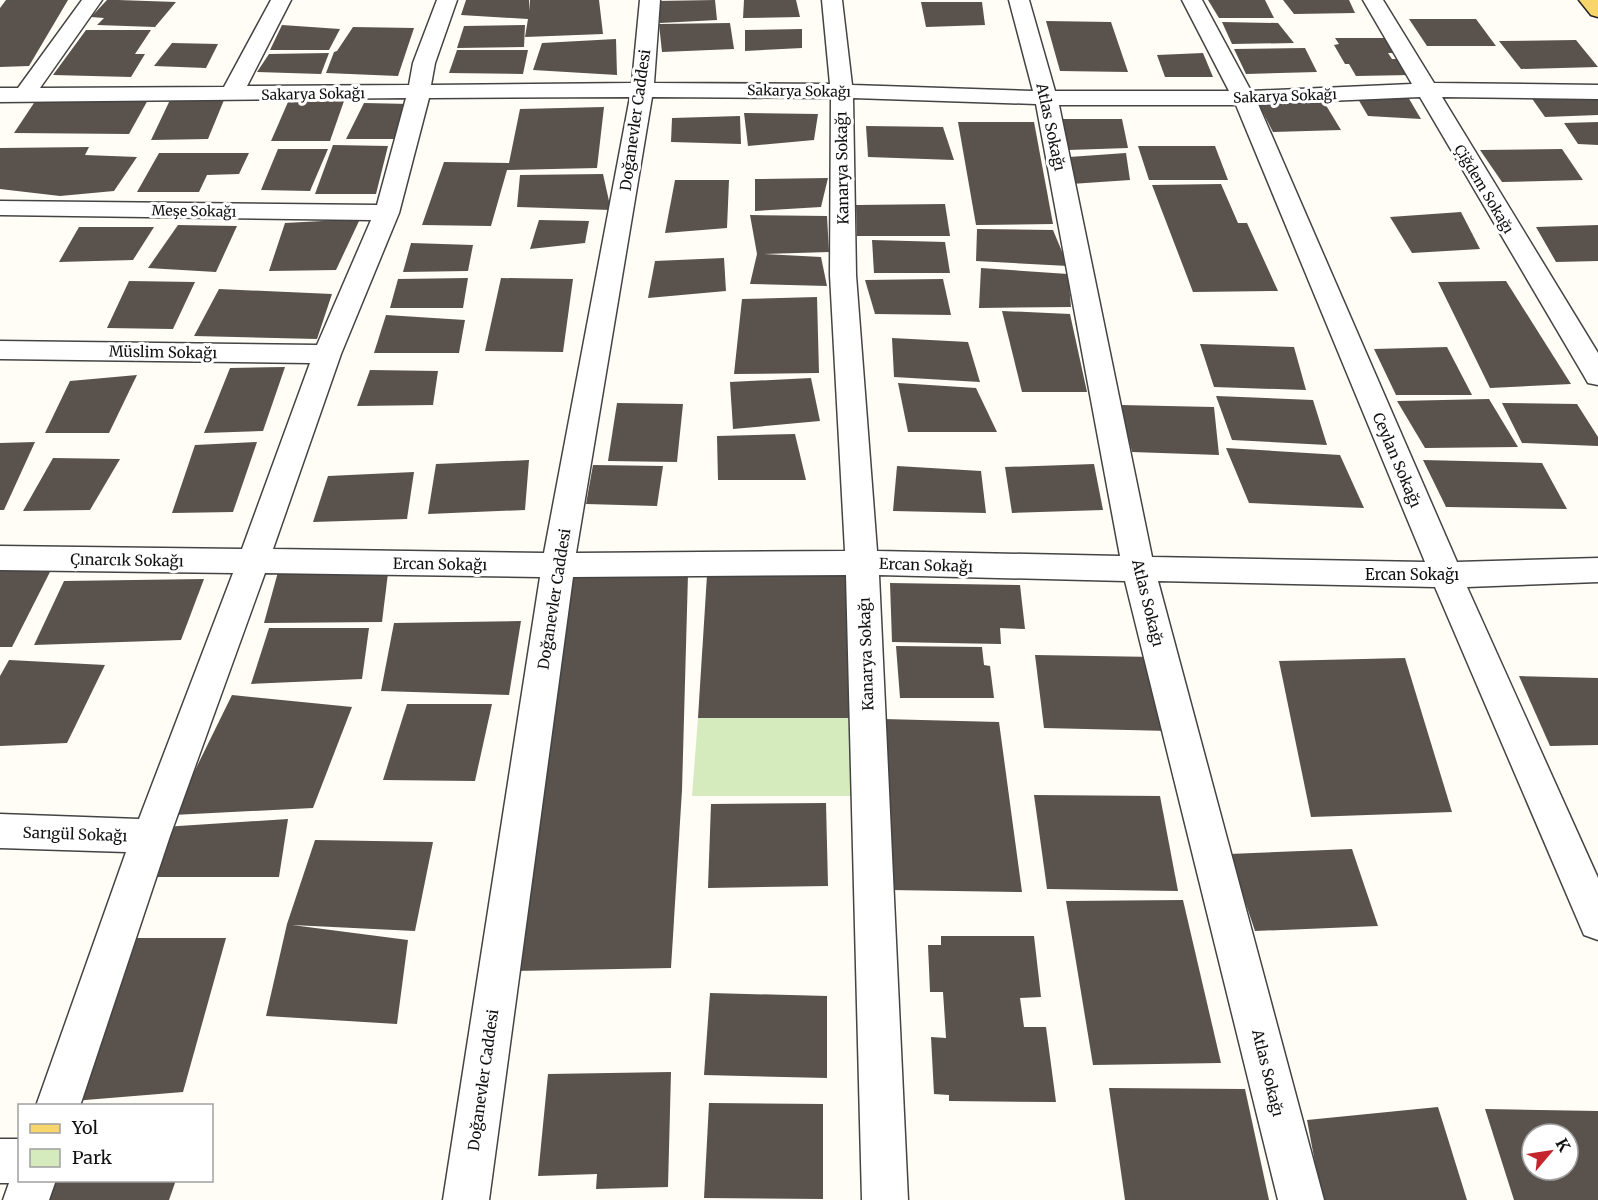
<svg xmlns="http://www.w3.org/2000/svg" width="1598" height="1200" viewBox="0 0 1598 1200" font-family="Merriweather,serif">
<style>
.green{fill:#d5ebbd}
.building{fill:#5a524d;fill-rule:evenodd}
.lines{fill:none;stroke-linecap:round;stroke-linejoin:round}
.minor-casing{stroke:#444;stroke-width:3}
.major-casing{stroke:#222;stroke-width:3}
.minor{fill:#fff;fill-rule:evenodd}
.major{fill:#f9d66b;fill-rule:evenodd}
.labels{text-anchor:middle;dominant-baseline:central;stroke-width:6;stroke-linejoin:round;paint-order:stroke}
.far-street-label{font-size:14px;fill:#111;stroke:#fff}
.street-label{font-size:15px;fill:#111;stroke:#fff}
</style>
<rect width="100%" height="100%" fill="#fffdf5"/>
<polygon class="green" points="698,718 854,718 854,796 692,796"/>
<g class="building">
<polygon points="6,0 68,0 29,66 0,67 0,8"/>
<polygon points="107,0 118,0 176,2 155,27 97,25 104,18 91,17"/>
<polygon points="466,0 529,0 529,11 530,0 599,0 603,34 525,37 528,19 461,15"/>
<polygon points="715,0 717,20 660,23 656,1"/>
<polygon points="744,0 796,0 800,17 743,18"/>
<polygon points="1208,0 1265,0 1274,18 1219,18"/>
<polygon points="1283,0 1349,0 1355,13 1294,14"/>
<polygon points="921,2 982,2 985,25 926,27"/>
<polygon points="1409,19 1476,19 1496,46 1427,46"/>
<polygon points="1046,21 1111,22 1128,72 1060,71"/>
<polygon points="1222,22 1278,23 1294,43 1232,44"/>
<polygon points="730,23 734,49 662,52 659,24"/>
<polygon points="282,25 340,29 329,50 270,50"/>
<polygon points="525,25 524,47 457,48 464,26"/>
<polygon points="353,27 414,28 398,76 326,73 334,52 337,51"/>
<polygon points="802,29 802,48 745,51 745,30"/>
<polygon points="86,30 151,30 135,54 145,54 131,77 53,75"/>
<polygon points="1335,38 1388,38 1397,53 1388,53 1392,59 1401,59 1411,75 1356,76 1349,64 1345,64 1334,45 1339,44"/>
<polygon points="616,39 617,75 533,70 542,43"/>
<polygon points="1576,40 1598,67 1521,69 1499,41"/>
<polygon points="172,43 218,44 206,68 154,66"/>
<polygon points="1305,48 1317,72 1246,74 1234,49"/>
<polygon points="457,50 528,50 523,74 449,73"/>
<polygon points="329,53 321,74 257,72 269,54"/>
<polygon points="1203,53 1213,77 1165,77 1157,55"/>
<polygon points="1528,93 1598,93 1598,115 1545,117"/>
<polygon points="38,97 149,98 129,134 14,133"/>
<polygon points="1408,97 1421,119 1368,116 1358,99"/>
<polygon points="170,100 224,100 208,139 151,140"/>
<polygon points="344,101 330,141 271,141 288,102"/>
<polygon points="1324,102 1341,130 1273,132 1258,103"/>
<polygon points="364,103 411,104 398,139 346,139"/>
<polygon points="604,107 597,168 507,170 491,226 422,225 444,162 509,163 520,109"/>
<polygon points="744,113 818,114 814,140 748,146"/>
<polygon points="740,116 741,144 671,142 672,118"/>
<polygon points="1060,119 1122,119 1128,148 1068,150"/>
<polygon points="958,122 1034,122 1053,224 976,225"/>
<polygon points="1598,122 1598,145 1578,144 1564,123"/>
<polygon points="866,126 943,127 954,160 868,157"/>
<polygon points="333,145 388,146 376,194 315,194"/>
<polygon points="1138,146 1215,146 1228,180 1149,180"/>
<polygon points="89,147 85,155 137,157 114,191 60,196 0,189 0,148"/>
<polygon points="278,149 328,149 310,191 261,190"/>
<polygon points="1562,149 1583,180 1502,182 1480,150"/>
<polygon points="159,153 249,153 239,174 207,175 199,192 137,192"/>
<polygon points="1126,153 1130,180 1071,184 1069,157"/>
<polygon points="603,174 611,210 517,207 520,175"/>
<polygon points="828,178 821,207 755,211 755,179"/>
<polygon points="675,180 729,180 727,228 665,233"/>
<polygon points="1221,184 1238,223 1247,223 1278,291 1193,292 1152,185"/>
<polygon points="945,204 950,236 857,236 856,205"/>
<polygon points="1461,212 1480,249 1412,253 1390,217"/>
<polygon points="750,215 827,216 829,252 764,254 821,257 827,286 750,284 757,254"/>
<polygon points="360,219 336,270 269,271 285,223"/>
<polygon points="539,220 589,221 585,243 530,249"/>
<polygon points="178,225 237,226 216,272 148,268"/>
<polygon points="1598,225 1598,261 1556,262 1536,227"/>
<polygon points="79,227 154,227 133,260 59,262"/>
<polygon points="977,229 1053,230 1068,266 976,261"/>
<polygon points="872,240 945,242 950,273 874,273"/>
<polygon points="411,243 473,245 468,271 403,272"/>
<polygon points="724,258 726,291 648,298 655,261"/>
<polygon points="981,268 1068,274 1071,307 979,308"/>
<polygon points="468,278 463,308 390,308 398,279"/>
<polygon points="501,278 573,279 563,352 485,351"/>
<polygon points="943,279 951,315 875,314 865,280"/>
<polygon points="129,281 195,282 173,329 107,328"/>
<polygon points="1506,281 1571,384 1490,388 1438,282"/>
<polygon points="219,289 332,294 317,339 194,336"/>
<polygon points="817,297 819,373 734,374 742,299"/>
<polygon points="1002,311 1070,314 1087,392 1022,392"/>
<polygon points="386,315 465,320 459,353 374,353"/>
<polygon points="892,338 968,342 980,382 894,377"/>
<polygon points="1200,344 1294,347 1306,390 1214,387"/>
<polygon points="1447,347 1472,395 1396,395 1374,349"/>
<polygon points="285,367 263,431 204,433 230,368"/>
<polygon points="370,370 438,371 433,405 357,406"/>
<polygon points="137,375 109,433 45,433 70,381"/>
<polygon points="811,378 820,421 733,429 730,382"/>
<polygon points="898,383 976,388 997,432 908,432"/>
<polygon points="1216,396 1313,400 1327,445 1232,440"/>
<polygon points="1489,399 1518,447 1425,448 1397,401"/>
<polygon points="617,403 683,404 677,462 608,461"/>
<polygon points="1502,403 1577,404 1598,437 1598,446 1522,443"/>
<polygon points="1120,405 1214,407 1219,455 1132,452"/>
<polygon points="795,434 806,480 718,480 717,436"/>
<polygon points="35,442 4,510 0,510 0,443"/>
<polygon points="257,442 233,512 172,513 195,445"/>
<polygon points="1226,448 1340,455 1364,508 1249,503"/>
<polygon points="53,458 120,459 90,510 23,511"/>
<polygon points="529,460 525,510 428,514 436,464"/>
<polygon points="1423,460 1542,463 1567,509 1446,507"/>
<polygon points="1094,464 1103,510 1012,513 1005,467"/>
<polygon points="593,465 663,466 657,506 586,504"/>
<polygon points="897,466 981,471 986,513 893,511"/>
<polygon points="414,472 407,519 313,522 328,476"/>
<polygon points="0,564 53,566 12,647 0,647"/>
<polygon points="278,572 388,573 382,622 264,623"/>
<polygon points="688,574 682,790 671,968 514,971 571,575"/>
<polygon points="707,575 849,575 854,718 698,718"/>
<polygon points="204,579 181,640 34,645 64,581"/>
<polygon points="890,583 1020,585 1025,629 1000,628 1001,644 892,642"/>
<polygon points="521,621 509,695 381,691 394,623"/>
<polygon points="269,628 369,628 362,679 251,684"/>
<polygon points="896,646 982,647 984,665 990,666 994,698 900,698"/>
<polygon points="1035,655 1156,657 1170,731 1044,728"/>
<polygon points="1405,658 1452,812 1311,817 1279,661"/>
<polygon points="9,660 105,665 67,743 0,746 0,676"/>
<polygon points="1519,676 1598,678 1598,745 1550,746"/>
<polygon points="232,695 352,707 313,808 173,815"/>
<polygon points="407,704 492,704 475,781 383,780"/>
<polygon points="883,719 999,722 1022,892 890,890"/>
<polygon points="1034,795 1160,796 1178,891 1047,889"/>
<polygon points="826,803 828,886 708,888 711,804"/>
<polygon points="288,819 279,877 143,877 163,827"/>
<polygon points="315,840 433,842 415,931 292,925 408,940 397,1024 266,1016 287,924"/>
<polygon points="1352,849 1378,926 1255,931 1229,854"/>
<polygon points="1183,900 1221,1063 1093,1065 1066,901"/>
<polygon points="941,936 1034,936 1041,997 1020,998 1024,1027 1046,1027 1056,1102 949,1101 949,1095 934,1094 931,1037 946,1038 943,992 930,992 928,945 941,945"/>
<polygon points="137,938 226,938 183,1092 73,1101"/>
<polygon points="710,993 827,996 827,1078 704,1075"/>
<polygon points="671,1072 668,1187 596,1189 597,1174 538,1176 548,1074"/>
<polygon points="1109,1088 1245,1089 1269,1200 1125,1200"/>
<polygon points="709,1103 823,1104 823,1199 704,1198"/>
<polygon points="1438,1107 1467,1200 1322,1200 1307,1120"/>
<path d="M1485,1109l113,2v89h-84zM1532,1134h36v36h-36z"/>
<polygon points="55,1180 176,1180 169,1200 49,1200"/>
</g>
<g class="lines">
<g class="minor-casing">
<g id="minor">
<path d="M82,0h20l-62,88 184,-1 47,-87h20l-44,86 162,-1 4,-22 24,-63h20l-22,63 -4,22 201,-2 8,-83h20l-6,83 176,1 -8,-84h20l10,85 181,6 -24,-91h20l26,91h174l-47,-91h20l49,91 161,-7 -49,-84h20l51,83 164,2v14l-156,-2 156,256v32l-10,-2 -4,-7 -164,-279 -162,7 199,458 141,-4v24l-131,5 131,291v62l-14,-5 -149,-348 -277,-6 166,619h-46l-153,-619 -246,-6 29,625h-46l-16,-625 -273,2 -84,623h-46l97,-623 -275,-4 -95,263 -90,270h-44l90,-254 -126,-4v-34l139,5 94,-246 -233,-3v-24l242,3 68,-186 -310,-4v-18l317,4 54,-125 -371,-5v-14l377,4 29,-107 -406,4v-14h18zM630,97l-86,456 -271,-4 68,-195 58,-141 30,-115zM652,97l179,1 -1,177 15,276 -269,2zM853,98l183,6 84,452 -243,-5 -21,-276zM1059,105h177l189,457 -273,-5z"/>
<polygon points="0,1139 20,1139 20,1180 56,1180 49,1200 3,1200 9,1183 0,1183"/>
</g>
</g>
<g class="major-casing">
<polygon id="major" points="1579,0 1598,0 1598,17 1591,15"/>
</g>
<use href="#minor" class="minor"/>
<use href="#major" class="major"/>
</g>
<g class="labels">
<g class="far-street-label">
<text transform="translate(799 91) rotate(1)">Sakarya Sokağı</text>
<text transform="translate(313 94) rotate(-1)">Sakarya Sokağı</text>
<text transform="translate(1285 96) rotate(-2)">Sakarya Sokağı</text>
<text transform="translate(1484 189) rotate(59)">Çiğdem Sokağı</text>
<text transform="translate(194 211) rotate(1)">Meşe Sokağı</text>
</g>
<g class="street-label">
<text transform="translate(635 120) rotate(-82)">Doğanevler Caddesi</text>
<text transform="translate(1051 127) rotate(78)">Atlas Sokağı</text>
<text transform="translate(842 168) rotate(-91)">Kanarya Sokağı</text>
<text transform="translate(163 352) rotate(1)">Müslim Sokağı</text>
<text transform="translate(1397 460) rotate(67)">Ceylan Sokağı</text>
<text transform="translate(127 560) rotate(1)">Çınarcık Sokağı</text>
<text transform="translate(440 564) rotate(1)">Ercan Sokağı</text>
<text transform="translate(926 565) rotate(2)">Ercan Sokağı</text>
<text x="1412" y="574">Ercan Sokağı</text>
<text transform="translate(554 599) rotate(-81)">Doğanevler Caddesi</text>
<text transform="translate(1148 603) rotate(76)">Atlas Sokağı</text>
<text transform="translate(866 654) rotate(-92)">Kanarya Sokağı</text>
<text transform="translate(75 834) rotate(2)">Sarıgül Sokağı</text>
<text transform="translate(1268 1073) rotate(76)">Atlas Sokağı</text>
<text transform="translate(483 1080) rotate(-82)">Doğanevler Caddesi</text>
</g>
</g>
<rect x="18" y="1104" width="195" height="78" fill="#ffffff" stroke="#a0a0a0" stroke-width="1.5"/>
<rect x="30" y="1124" width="30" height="9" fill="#f9d66b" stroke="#a0a0a0" stroke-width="1.5"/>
<text x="72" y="1134" font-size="18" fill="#111111">Yol</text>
<rect x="30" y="1149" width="30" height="18" fill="#d5ebbd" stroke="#a0a0a0" stroke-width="1.5"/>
<text x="72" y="1164" font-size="18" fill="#111111">Park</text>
<g transform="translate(1550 1152) rotate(61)"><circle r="28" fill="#ffffff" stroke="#a0a0a0" stroke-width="1.5"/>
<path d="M0-4.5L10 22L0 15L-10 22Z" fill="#c4262e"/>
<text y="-9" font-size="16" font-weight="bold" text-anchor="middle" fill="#111111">K</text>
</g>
</svg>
